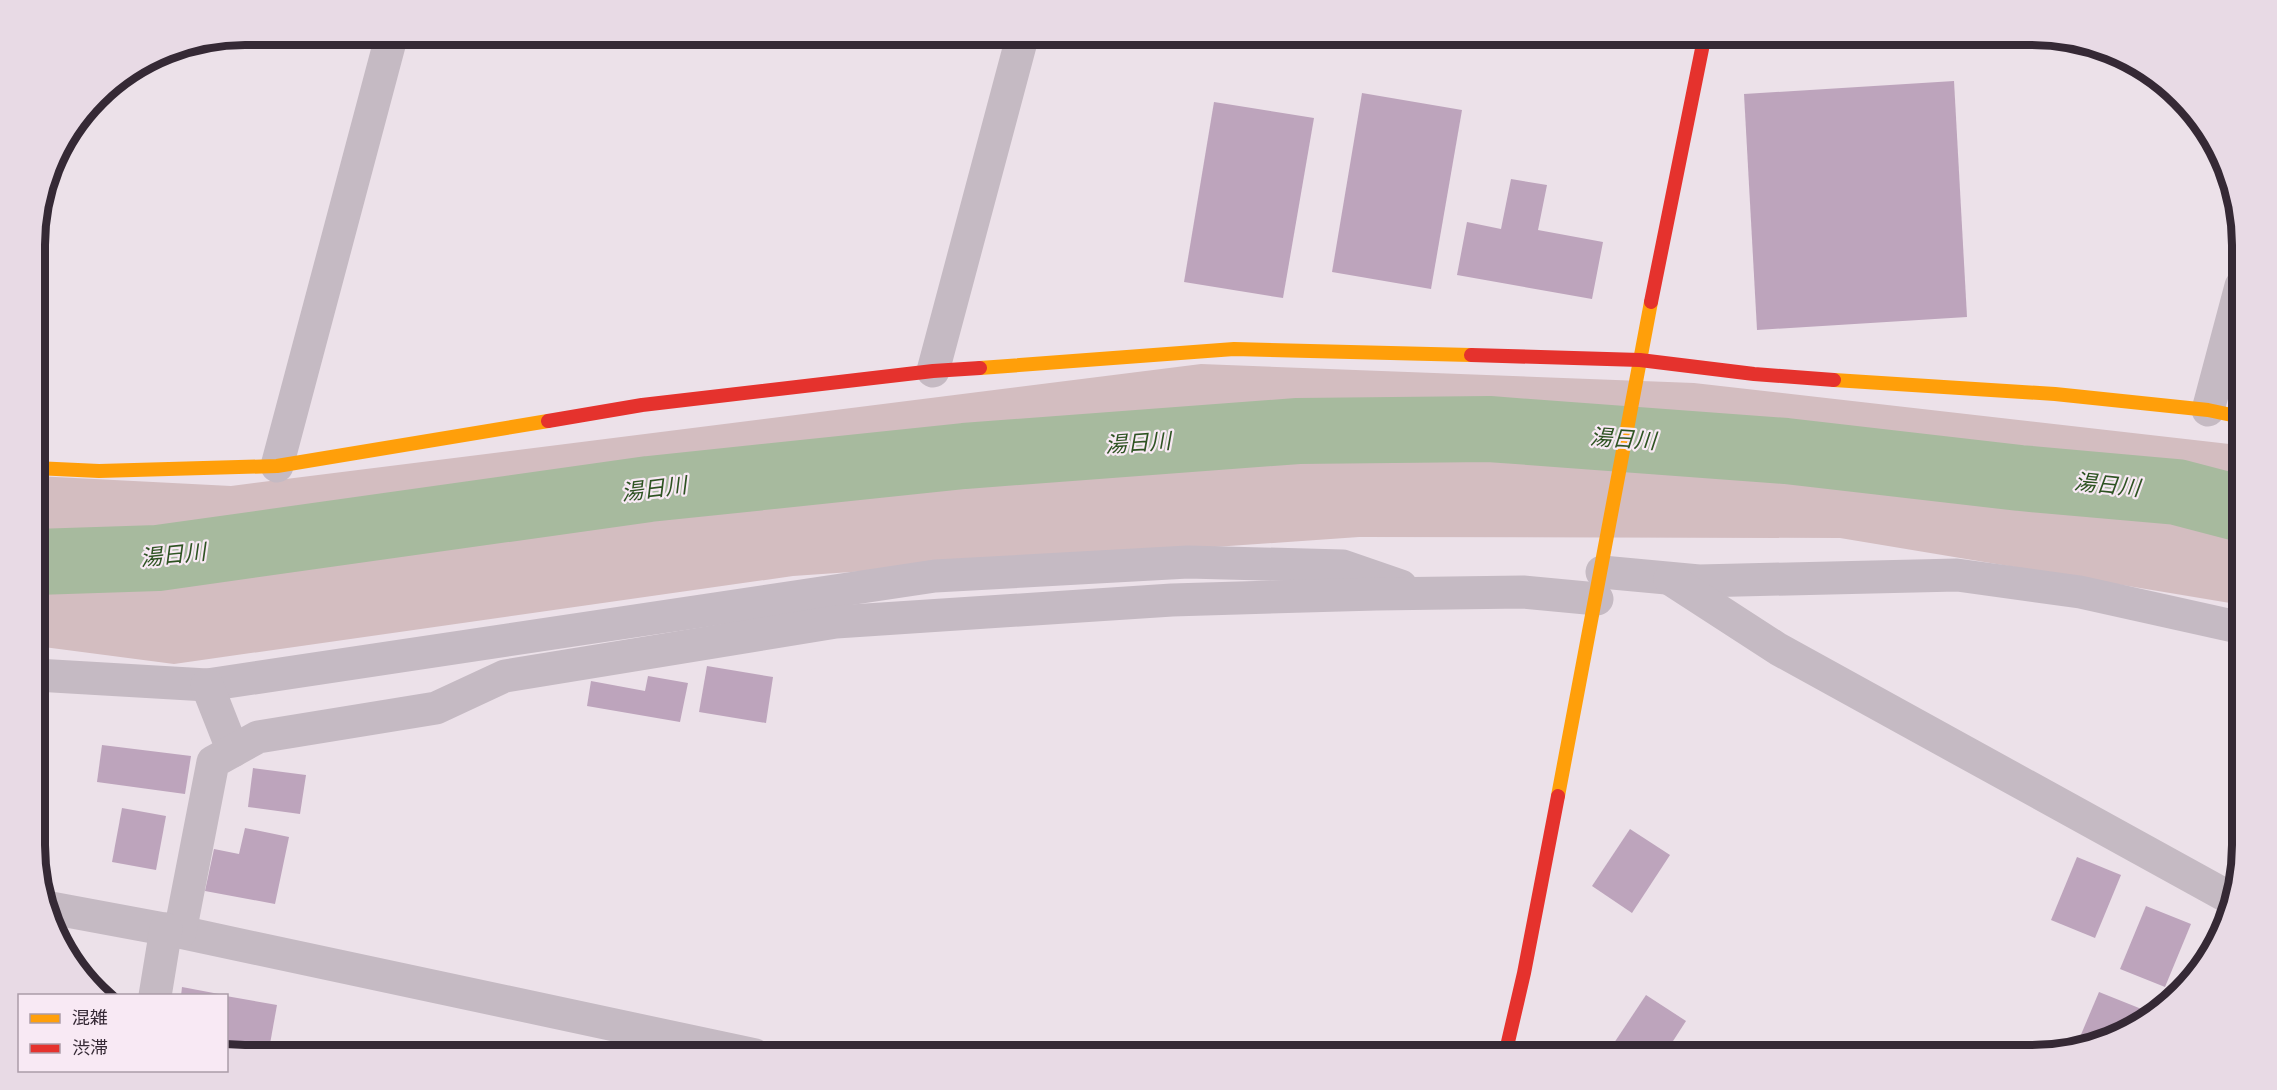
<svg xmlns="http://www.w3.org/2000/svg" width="2277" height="1090" viewBox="0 0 2277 1090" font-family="Montserrat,'Noto Sans JP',sans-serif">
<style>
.green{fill:#d3bdc0}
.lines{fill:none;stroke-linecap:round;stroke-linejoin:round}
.river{stroke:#a7ba9e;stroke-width:66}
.building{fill:#bda4bc}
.street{stroke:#c5bac3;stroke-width:33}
.slow{stroke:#ff9f0a;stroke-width:14}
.jam{stroke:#e5322d;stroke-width:14}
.labels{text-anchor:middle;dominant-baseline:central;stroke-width:4.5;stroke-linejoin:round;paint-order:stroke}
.water-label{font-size:22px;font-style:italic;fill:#2e5322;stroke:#f8e9f4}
.rim{fill:none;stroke:#352935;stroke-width:8}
</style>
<rect width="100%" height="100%" fill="#ece1e9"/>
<polygon class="green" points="1201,364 1694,383 2238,445 2241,446 2242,605 1840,538 1359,537 793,576 174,664 36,646 36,476 231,486"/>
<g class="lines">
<polyline class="river" points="36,562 158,558 649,489 964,456 1298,431 1489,429 1786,451 2020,478 2177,492 2242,509"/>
</g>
<g class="building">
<polygon points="1954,81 1967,317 1757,330 1744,94"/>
<polygon points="1362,93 1462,110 1431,289 1332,272"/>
<polygon points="1214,102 1314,118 1283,298 1184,282"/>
<polygon points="1511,179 1547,185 1538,230 1603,242 1592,299 1457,275 1467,222 1501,229"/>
<polygon points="707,666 773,677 766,723 699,712"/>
<polygon points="648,676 688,683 680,722 587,706 591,681 645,691"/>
<polygon points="102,745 191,756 185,794 97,782"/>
<polygon points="253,768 306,775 300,814 248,807"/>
<polygon points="122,808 166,816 156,870 112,862"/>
<polygon points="245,828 289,837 275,904 205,891 214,849 239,854"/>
<polygon points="1630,829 1670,855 1632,913 1592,886"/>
<polygon points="2077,857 2121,875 2095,938 2051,920"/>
<polygon points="2146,906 2191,924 2165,987 2120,969"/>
<polygon points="182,987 219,994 219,996 181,996"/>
<polygon points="2099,992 2144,1010 2138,1024 2077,1044"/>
<polygon points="1646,995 1686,1021 1664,1055 1613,1055 1608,1052"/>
<polygon points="226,996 277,1005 268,1055 245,1055 226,1051"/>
</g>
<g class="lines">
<g class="street">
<polyline points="933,371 1023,34"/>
<polyline points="2208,410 2241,286"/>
<polyline points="277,466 392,34"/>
<polyline points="1602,572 1699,581 1957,575 2080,592 2242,628"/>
<polyline points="1670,579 1778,649 2230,898"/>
<polyline points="36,675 207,685 935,576 1188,562 1343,566 1401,586"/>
<polyline points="207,685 233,751"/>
<polyline points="51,908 180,932 755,1055"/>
<polyline points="180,932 213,762 258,737 436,708 505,676 836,622 1172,600 1376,594 1523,592 1597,599"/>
<polyline points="155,996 166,929"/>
</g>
<g class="slow">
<polyline points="980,368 1234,349 1471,355"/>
<polyline points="1834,380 2055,394 2208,410 2241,417"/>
<polyline points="35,468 99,471 277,466 548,421"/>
<polyline points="1558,796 1651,302"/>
</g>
<g class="jam">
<polyline points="1651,302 1705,34"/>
<polyline points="1471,355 1640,360 1754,374 1834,380"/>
<polyline points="548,421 642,405 933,371 980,368"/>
<polyline points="1505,1055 1524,973 1558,796"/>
</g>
</g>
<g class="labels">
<g class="water-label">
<text transform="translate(1623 439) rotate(4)">湯日川</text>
<text transform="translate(1138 443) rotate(-4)">湯日川</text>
<text transform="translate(2107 485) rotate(6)">湯日川</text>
<text transform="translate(654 489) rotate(-7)">湯日川</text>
<text transform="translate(173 555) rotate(-6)">湯日川</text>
</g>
</g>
<path d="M0 0H2277V1090H0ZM245 45H2032A200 200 0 0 1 2232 245V845A200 200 0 0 1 2032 1045H245A200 200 0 0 1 45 845V245A200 200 0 0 1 245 45Z" fill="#e8dae5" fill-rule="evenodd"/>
<path class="rim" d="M245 45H2032A200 200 0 0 1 2232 245V845A200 200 0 0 1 2032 1045H245A200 200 0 0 1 45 845V245A200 200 0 0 1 245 45Z"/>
<rect x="18" y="994" width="210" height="78" fill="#f8e9f4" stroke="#aa9ca8" stroke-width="1.5"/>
<rect x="30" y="1014" width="30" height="9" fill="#ff9f0a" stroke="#aa9ca8" stroke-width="1.5"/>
<text x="72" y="1024" font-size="18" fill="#352935">混雑</text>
<rect x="30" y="1044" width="30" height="9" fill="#e5322d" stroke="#aa9ca8" stroke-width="1.5"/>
<text x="72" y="1054" font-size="18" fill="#352935">渋滞</text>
</svg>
